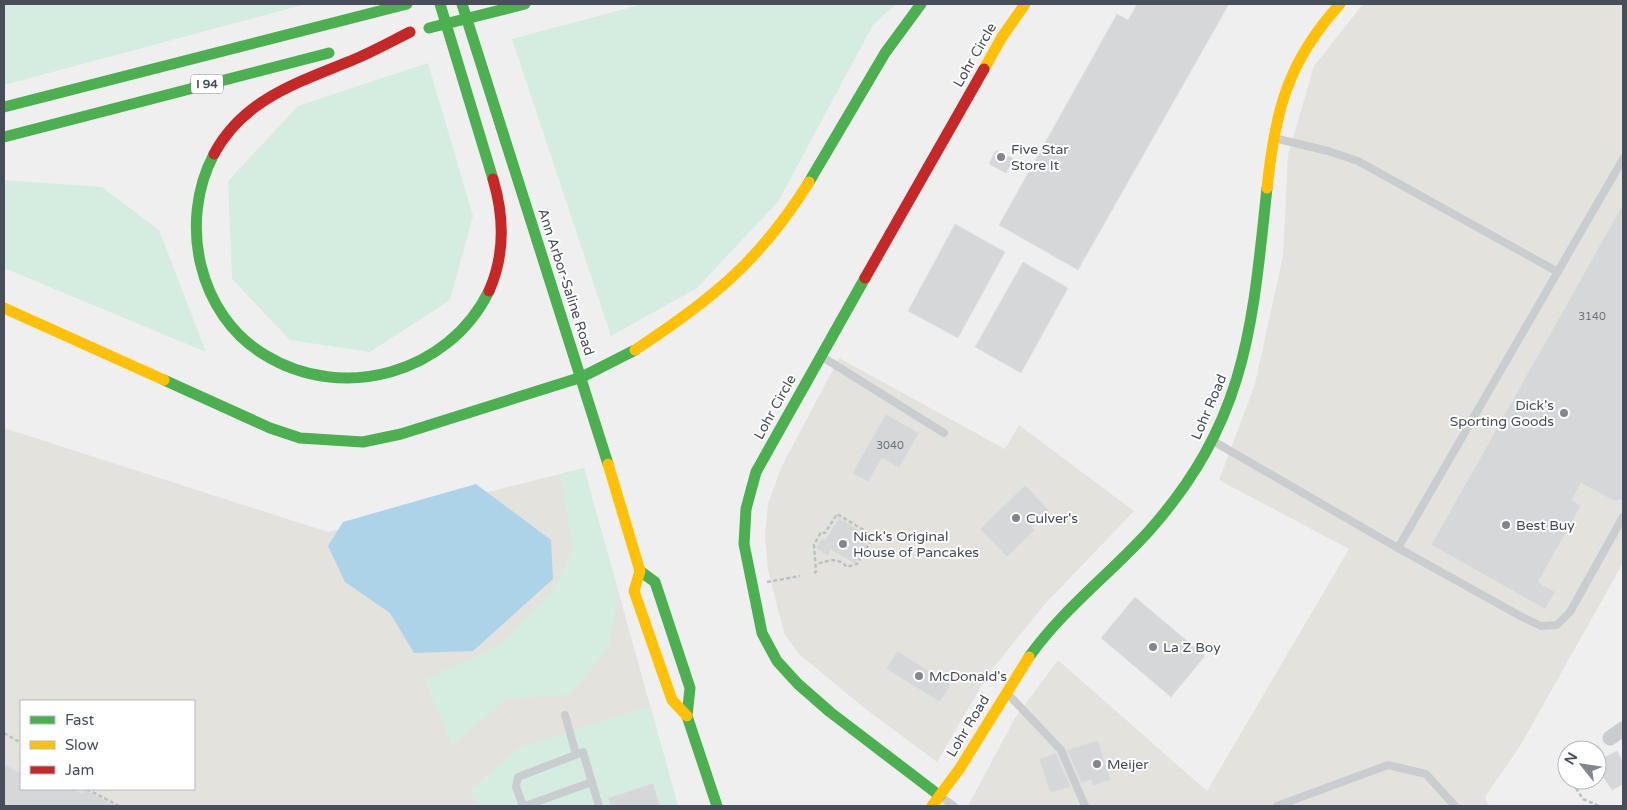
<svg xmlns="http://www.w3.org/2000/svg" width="1627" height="810" viewBox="0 0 1627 810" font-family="'Varela Round',sans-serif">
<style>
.commercial{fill:#e4e2dc;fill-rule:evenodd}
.green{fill:#d5ede1}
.water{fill:#acd3e8}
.building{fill:#d6d7d9;stroke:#e0e1e2}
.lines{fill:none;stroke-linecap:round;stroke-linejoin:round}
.path{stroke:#b8c3c1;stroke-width:2.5;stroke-dasharray:4 2.5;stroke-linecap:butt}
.lane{stroke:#cacdd0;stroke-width:8}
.street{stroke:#cacdd0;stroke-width:15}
.fast{stroke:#4caf50;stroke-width:11}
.slow{stroke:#ffc107;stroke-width:11}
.jam{stroke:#c62828;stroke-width:11}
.poi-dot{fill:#82868e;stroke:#fff;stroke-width:2}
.labels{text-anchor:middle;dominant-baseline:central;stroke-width:4;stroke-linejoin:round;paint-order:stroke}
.number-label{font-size:11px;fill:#6c727b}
.shield{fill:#fff;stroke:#7e838c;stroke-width:1}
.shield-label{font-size:12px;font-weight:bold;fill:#474e5a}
.street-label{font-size:14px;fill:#474e5a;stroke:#fff}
.poi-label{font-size:14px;fill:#474e5a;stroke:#fff;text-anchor:start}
</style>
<rect width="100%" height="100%" fill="#efefef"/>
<g class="commercial">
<polygon points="1363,4 1623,4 1623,563 1520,746 1485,797 1489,806 968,806 1015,718 1058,660 1207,791 1349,549 1219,480 1255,384 1283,256 1288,155 1314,66"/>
<polygon points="839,358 1005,449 1019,425 1134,511 1045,604 989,673 937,762 863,707 799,654 785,635 777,606 768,569 765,536 768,504 781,468"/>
<path d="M4,428l324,104 256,-64 94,338h-674zM21,701h173v88h-173z"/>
</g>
<g class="green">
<polygon points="4,4 306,4 4,85"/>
<polygon points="643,4 896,4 873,25 778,202 697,288 611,336 512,39"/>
<polygon points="428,63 473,216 450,300 370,352 290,340 232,279 228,181 298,106"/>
<polygon points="4,180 102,187 159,230 206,352 4,268"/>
<polygon points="584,468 618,593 609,647 570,694 507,699 452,745 425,680 497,646 553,590 573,549 560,474"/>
<polygon points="650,706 678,806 478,806 469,791 520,747"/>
</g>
<polygon class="water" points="476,484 551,540 553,579 473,651 414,653 390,613 345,582 328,546 343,522"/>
<g class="building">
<polygon points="1137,4 1229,4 1078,270 999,225 1117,14 1128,20"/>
<polygon points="996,150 1014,159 1006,173 989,164"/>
<polygon points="1623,204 1623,499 1614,501 1581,483 1572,500 1581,506 1538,582 1555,592 1545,609 1431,545"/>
<polygon points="955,224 1005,252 958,338 908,311"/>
<polygon points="1023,262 1068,288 1021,373 975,347"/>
<polygon points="886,414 919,433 899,468 882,458 868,482 852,473"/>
<polygon points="1025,485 1049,510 1032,527 1035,530 1007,557 980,529"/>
<polygon points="839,518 871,537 855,564 831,550 828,556 816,548 822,538 825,540"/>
<polygon points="1135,597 1205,656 1171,697 1101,638"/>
<polygon points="897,651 951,684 940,702 886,669"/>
<polygon points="1098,740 1111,780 1093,786 1091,780 1081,783 1067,750"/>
<polygon points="1617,751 1623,762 1623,784 1612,790 1603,777 1597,781 1597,761"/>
<polygon points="1056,753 1071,787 1050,793 1039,759"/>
<polygon points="4,764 21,773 21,789 74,789 82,793 85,789 116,806 4,806"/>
<polygon points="653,783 660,806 611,806 608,798"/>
</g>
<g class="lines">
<g class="path">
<path d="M814,573l2,-1 -2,-27 7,-13 4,1 12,-19 35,21v4l-15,25 -10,3c-10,-11 -18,-6 -31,-3"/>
<polyline points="767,582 800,576"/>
<polyline points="4,733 21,743"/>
<polyline points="1576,788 1583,799 1599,806"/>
<polyline points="87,789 119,806"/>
</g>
<g class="lane">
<polyline points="1274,138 1328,151 1358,161 1558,272"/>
<polyline points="821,356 944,433"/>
<polyline points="1213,441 1398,548 1623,159"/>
<polyline points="1398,548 1522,617 1541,626 1557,625 1570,612 1623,517"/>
<polyline points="1007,693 1061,750 1085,806"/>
<polyline points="565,715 576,754"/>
<polyline points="941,797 954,806"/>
<polyline points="523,806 516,787 518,777 583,752 599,806"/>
<polyline points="525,806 592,782"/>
<polyline points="1277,806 1388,765 1426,774 1455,806"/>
</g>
<polyline class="street" points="1610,738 1623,729"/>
<g class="fast">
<polyline points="440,4 493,179"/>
<polyline points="462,4 608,464"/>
<polyline points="429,28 525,4"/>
<polyline points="4,107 407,4"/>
<polyline points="4,137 329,53"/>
<path d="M214,154c-36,68 -16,161 51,201 78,48 184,18 224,-64"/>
<polyline points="809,182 885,53 921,4"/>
<polyline points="865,278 756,472 746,509 744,544 762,633 777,661 798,684 830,712 940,796"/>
<polyline points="164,380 270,428 300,438 363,442 401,434 582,377 635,350"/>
<polyline points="640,571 655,582 690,688 687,716 717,806"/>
<path d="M1029,657c34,-48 81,-83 120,-126 98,-111 103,-203 118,-343"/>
</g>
<g class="slow">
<polyline points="984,69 1002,37 1025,4"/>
<path d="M1267,188c8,-76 20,-126 73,-184"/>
<polyline points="4,308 164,380"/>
<path d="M635,350c76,-50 125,-89 174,-168"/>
<polyline points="608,464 640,571 634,591 672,700 687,716"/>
<polyline points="932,806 960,768 1029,657"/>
</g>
<g class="jam">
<path d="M214,154c30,-56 86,-72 141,-95 19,-8 37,-18 55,-27"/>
<polyline points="865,278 984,69"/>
<path d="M489,291c16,-36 15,-75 4,-112"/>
</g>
</g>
<g class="poi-dot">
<circle cx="1001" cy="157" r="5"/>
<circle cx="1564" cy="413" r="5"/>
<circle cx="1016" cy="518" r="5"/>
<circle cx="1506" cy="525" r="5"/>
<circle cx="843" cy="544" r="5"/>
<circle cx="1153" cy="647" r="5"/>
<circle cx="919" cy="676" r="5"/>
<circle cx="1097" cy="764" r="5"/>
</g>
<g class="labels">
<g class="number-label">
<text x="1592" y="316">3140</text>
<text x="890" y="445">3040</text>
</g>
<rect class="shield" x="191" y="74.5" width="32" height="19" rx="4"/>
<g class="shield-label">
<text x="207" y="84">I 94</text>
</g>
<g class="street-label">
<text transform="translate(975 55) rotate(-60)">Lohr Circle</text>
<text transform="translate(566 282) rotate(72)">Ann Arbor-Saline Road</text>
<text transform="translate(775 407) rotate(-61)">Lohr Circle</text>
<text transform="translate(1209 407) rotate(-67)">Lohr Road</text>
<text transform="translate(968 726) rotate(-59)">Lohr Road</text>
</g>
<g class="poi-label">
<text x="1011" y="149">Five Star<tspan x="1011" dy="16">Store It</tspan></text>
<text x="1554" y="405" text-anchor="end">Dick's<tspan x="1554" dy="16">Sporting Goods</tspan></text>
<text x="1026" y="518">Culver's</text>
<text x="1516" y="525">Best Buy</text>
<text x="853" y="536">Nick's Original<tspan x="853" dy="16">House of Pancakes</tspan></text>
<text x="1163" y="647">La Z Boy</text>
<text x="929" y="676">McDonald's</text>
<text x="1107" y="764">Meijer</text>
</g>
</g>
<rect width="1627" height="810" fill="none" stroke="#474e5a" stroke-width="10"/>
<rect x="20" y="700" width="175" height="90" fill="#ffffff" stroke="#b5b8bd"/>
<rect x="30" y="716" width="25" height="8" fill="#4caf50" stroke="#b5b8bd"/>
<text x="65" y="725" font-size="15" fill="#474e5a">Fast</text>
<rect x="30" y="741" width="25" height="8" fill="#ffc107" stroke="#b5b8bd"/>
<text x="65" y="750" font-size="15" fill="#474e5a">Slow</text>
<rect x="30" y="766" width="25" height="8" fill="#c62828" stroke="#b5b8bd"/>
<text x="65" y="775" font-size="15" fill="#474e5a">Jam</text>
<g transform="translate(1582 765) rotate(300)"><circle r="24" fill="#ffffff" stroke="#b5b8bd"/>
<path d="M0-4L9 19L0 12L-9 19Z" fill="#82868e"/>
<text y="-8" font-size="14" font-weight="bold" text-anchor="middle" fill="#474e5a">N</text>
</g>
</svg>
